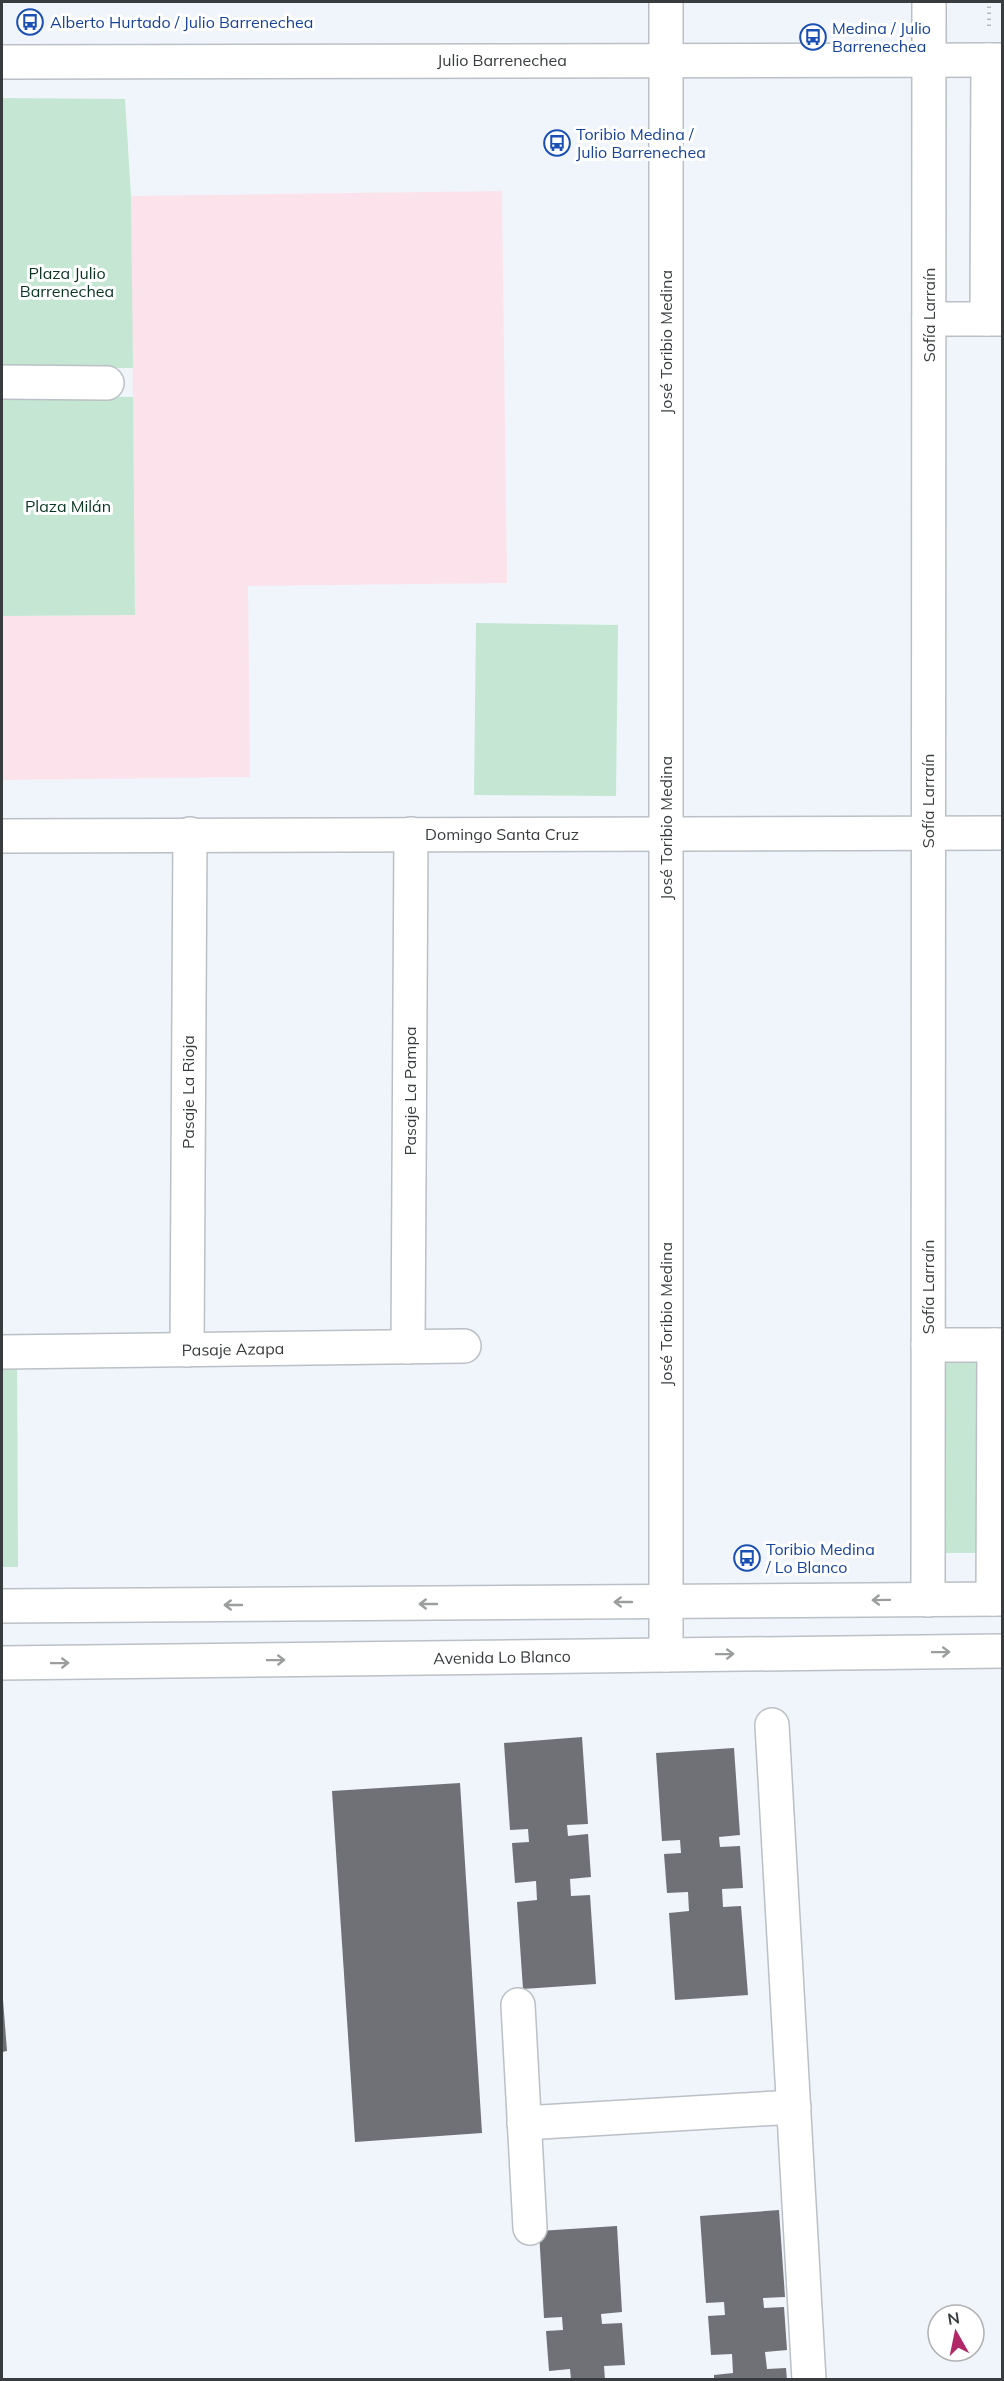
<svg xmlns="http://www.w3.org/2000/svg" width="1004" height="2381" viewBox="0 0 1004 2381" font-family="Mulish,sans-serif">
<style>
.education{fill:#fce3eb}
.green{fill:#c5e6d3}
.building{fill:#707177}
.lines{fill:none;stroke-linecap:round;stroke-linejoin:round}
.minor-casing{stroke:#bac0c5;stroke-width:36}
.major-casing{stroke:#bac0c5;stroke-width:36}
.path{stroke:#b7bcc0;stroke-width:4;stroke-dasharray:1.5 4.5;stroke-linecap:butt}
.minor{stroke:#fff;stroke-width:33}
.major{stroke:#fff;stroke-width:33}
.oneway{stroke:#9c9e9e}
.labels{text-anchor:middle;dominant-baseline:central;stroke-width:6;stroke-linejoin:round;paint-order:stroke}
.transit-label{font-size:16px;fill:#164399;stroke:#fff;text-anchor:start}
.street-label{font-size:16px;fill:#393c3e;stroke:#fff}
.park-label{font-size:16px;fill:#083421;stroke:#fff}
</style>
<rect width="100%" height="100%" fill="#eff5fa"/>
<polygon class="education" points="502,191 507,583 248,586 250,777 2,780 2,616 135,615 131,196"/>
<g class="green">
<polygon points="2,98 125,99 131,196 133,368 2,368"/>
<polygon points="2,395 133,397 135,615 2,616"/>
<polygon points="476,623 618,625 616,796 474,795"/>
<polygon points="939,1353 983,1353 985,1553 940,1553"/>
<polygon points="2,1365 17,1365 18,1567 2,1567"/>
</g>
<g class="building">
<polygon points="582,1737 588,1824 567,1825 568,1836 588,1834 591,1877 570,1879 571,1896 590,1895 596,1984 523,1989 517,1902 537,1900 536,1881 515,1883 512,1843 529,1842 528,1829 510,1830 504,1743"/>
<polygon points="734,1748 740,1835 719,1837 720,1847 740,1846 743,1888 722,1889 723,1907 741,1906 748,1995 675,2000 669,1913 689,1911 688,1892 667,1893 664,1854 681,1853 680,1840 662,1841 656,1753"/>
<polygon points="460,1783 482,2133 355,2142 332,1791"/>
<polygon points="2,2000 3,2000 7,2051 2,2052"/>
<polygon points="779,2210 785,2297 763,2298 764,2308 784,2307 787,2350 765,2352 767,2369 786,2368 787,2380 714,2380 714,2375 733,2373 732,2354 711,2355 708,2316 725,2315 724,2302 706,2303 700,2216"/>
<polygon points="617,2226 622,2312 601,2314 602,2324 622,2323 625,2365 604,2366 605,2380 571,2380 570,2369 549,2371 546,2331 563,2330 562,2317 544,2318 539,2231"/>
</g>
<g class="lines">
<g class="minor-casing">
<g id="minor">
<polyline points="666,2 666,1655"/>
<polyline points="2,62 1002,60"/>
<polyline points="929,319 1002,319"/>
<polyline points="987,319 988,60"/>
<polyline points="2,382 107,383"/>
<polyline points="2,836 1002,833"/>
<polyline points="928,1345 1002,1345"/>
<polyline points="408,1347 411,834"/>
<polyline points="187,1350 190,834"/>
<polyline points="2,1352 464,1346"/>
<polyline points="993,1599 994,1345"/>
<polyline points="928,1600 929,2"/>
<polyline points="772,1725 809,2380"/>
<polyline points="518,2005 530,2228"/>
<polyline points="524,2123 794,2107"/>
</g>
</g>
<g class="major-casing">
<g id="major">
<polyline points="2,1606 1002,1599"/>
<polyline points="2,1663 1002,1651"/>
</g>
</g>
<polyline class="path" points="989,26 989,2"/>
<use href="#minor" class="minor"/>
<use href="#major" class="major"/>
</g>
<defs><path id="oneway-shaft" d="M-6 0H5M1.5-3L5.5 0L1.5 3" fill="none" stroke-width="1.6" stroke-linecap="round" stroke-linejoin="round" transform="scale(1.5)"/></defs>
<g class="oneway">
<use href="#oneway-shaft" transform="translate(881 1600) rotate(179)"/>
<use href="#oneway-shaft" transform="translate(623 1602) rotate(180)"/>
<use href="#oneway-shaft" transform="translate(428 1604) rotate(180)"/>
<use href="#oneway-shaft" transform="translate(233 1605) rotate(180)"/>
<use href="#oneway-shaft" transform="translate(941 1652) rotate(-1)"/>
<use href="#oneway-shaft" transform="translate(725 1654) rotate(-1)"/>
<use href="#oneway-shaft" transform="translate(276 1660) rotate(-1)"/>
<use href="#oneway-shaft" transform="translate(60 1663) rotate(-1)"/>
</g>
<defs>
<g id="bus-ring" transform="scale(1.35)"><circle r="9.5" fill="#fff" stroke="#1a4fb4" stroke-width="1.5"/><path d="M-5-6H5V4H4V6H2V4H-2V6H-4V4H-5ZM-3.5-4V0h7V-4ZM-3.5 1.2v1.5H-2V1.2ZM2 1.2v1.5H3.5V1.2Z" fill="#1a4fb4"/></g>
</defs>
<g fill-rule="evenodd">
<use href="#bus-ring" x="30" y="22"/>
<use href="#bus-ring" x="813" y="37"/>
<use href="#bus-ring" x="557" y="143"/>
<use href="#bus-ring" x="747" y="1558"/>
</g>
<g class="labels">
<g class="transit-label">
<text x="50" y="22">Alberto Hurtado / Julio Barrenechea</text>
<text x="832" y="28">Medina / Julio<tspan x="832" dy="18">Barrenechea</tspan></text>
<text x="576" y="134">Toribio Medina /<tspan x="576" dy="18">Julio Barrenechea</tspan></text>
<text x="766" y="1549">Toribio Medina<tspan x="766" dy="18">/ Lo Blanco</tspan></text>
</g>
<g class="street-label">
<text x="502" y="60">Julio Barrenechea</text>
<text transform="translate(929 315) rotate(-90)">Sofía Larraín</text>
<text transform="translate(666 342) rotate(-90)">José Toribio Medina</text>
<text transform="translate(928 801) rotate(-90)">Sofía Larraín</text>
<text transform="translate(666 828) rotate(-90)">José Toribio Medina</text>
<text x="502" y="834">Domingo Santa Cruz</text>
<text transform="translate(410 1091) rotate(-90)">Pasaje La Pampa</text>
<text transform="translate(188 1092) rotate(-90)">Pasaje La Rioja</text>
<text transform="translate(928 1287) rotate(-90)">Sofía Larraín</text>
<text transform="translate(666 1314) rotate(-90)">José Toribio Medina</text>
<text transform="translate(233 1349) rotate(-1)">Pasaje Azapa</text>
<text transform="translate(502 1657) rotate(-1)">Avenida Lo Blanco</text>
</g>
<g class="park-label">
<text x="67" y="273">Plaza Julio<tspan x="67" dy="18">Barrenechea</tspan></text>
<text x="68" y="506">Plaza Milán</text>
</g>
</g>
<rect width="1004" height="2381" fill="none" stroke="#393c3e" stroke-width="6"/>
<g transform="translate(956 2333) rotate(351)"><circle r="28" fill="#ffffff" stroke="#b0b1b2" stroke-width="1.5"/>
<path d="M0-4.5L10 22L0 15L-10 22Z" fill="#b12768"/>
<text y="-9" font-size="16" font-weight="bold" text-anchor="middle" fill="#393c3e">N</text>
</g>
</svg>
